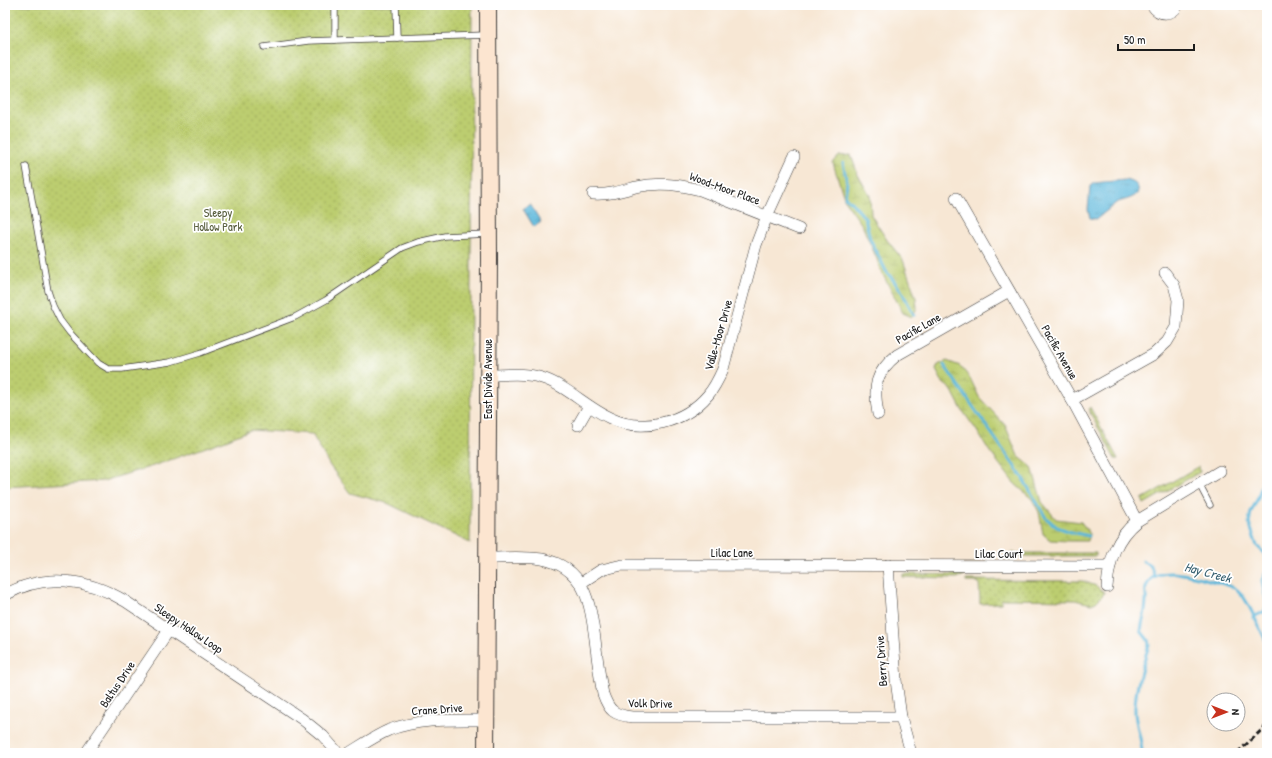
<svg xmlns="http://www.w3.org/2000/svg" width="1272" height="758" viewBox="0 0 1272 758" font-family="'Patrick Hand',sans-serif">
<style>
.grass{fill:url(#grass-dots);stroke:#6c7446}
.wetland{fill:url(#wetland-marsh);stroke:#6c7446}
.water{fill:url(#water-ripples);stroke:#3c6a7c}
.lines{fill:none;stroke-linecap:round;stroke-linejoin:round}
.stream{stroke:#5db8db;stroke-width:3}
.lane-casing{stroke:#3d3a38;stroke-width:7}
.street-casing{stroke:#3d3a38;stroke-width:12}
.secondary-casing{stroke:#3d3a38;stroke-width:18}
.lane{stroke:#fff;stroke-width:5.5}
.street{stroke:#fff;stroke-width:11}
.secondary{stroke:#fce5d0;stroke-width:16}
.rail{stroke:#1c1c1c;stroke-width:3;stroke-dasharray:6 3;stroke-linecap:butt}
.labels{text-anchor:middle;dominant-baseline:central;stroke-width:3.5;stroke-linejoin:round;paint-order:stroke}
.street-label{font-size:12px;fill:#1c1c1c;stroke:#fff}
.park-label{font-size:12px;fill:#545a39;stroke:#fff}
.water-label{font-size:13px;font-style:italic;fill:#396272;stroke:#fff}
</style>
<defs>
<pattern id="grass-dots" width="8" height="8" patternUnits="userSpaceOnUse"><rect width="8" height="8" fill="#bccd70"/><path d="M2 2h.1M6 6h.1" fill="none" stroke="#a1af60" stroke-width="1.8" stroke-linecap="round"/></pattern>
<pattern id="wetland-marsh" width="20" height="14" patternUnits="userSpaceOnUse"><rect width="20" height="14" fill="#bccd70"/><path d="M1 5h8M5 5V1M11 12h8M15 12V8" fill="none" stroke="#a1af60"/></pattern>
<pattern id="water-ripples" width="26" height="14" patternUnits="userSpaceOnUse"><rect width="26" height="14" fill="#5db8db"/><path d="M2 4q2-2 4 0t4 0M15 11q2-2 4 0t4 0" fill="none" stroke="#4c95b1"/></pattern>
</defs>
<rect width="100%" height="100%" fill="#fff"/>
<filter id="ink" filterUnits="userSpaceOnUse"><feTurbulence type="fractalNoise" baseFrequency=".025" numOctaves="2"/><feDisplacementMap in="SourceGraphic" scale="8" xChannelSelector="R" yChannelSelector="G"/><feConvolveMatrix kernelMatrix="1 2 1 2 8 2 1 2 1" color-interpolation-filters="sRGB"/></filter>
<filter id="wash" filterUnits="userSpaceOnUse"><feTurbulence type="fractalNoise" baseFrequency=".012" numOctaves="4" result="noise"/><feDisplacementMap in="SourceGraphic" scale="16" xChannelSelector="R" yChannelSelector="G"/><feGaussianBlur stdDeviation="0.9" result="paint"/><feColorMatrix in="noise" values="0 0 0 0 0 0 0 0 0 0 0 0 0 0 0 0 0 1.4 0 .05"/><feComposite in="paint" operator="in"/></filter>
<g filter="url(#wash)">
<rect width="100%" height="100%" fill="#f7e7d4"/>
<g class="grass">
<polygon points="5,5 472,5 470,543 387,503 350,493 330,466 312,434 250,430 226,440 153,466 103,481 5,487"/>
<polygon points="1090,407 1118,459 1115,459 1088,409"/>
<polygon points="1199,466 1200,472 1144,504 1142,499"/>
<polygon points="1011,553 1096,553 1096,556 1012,556"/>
<polygon points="903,574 965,575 957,578 903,577"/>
<polygon points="966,580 1083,581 1096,586 1104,592 1104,594 1096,602 1091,604 1075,600 1005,599 1002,599 1001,603 980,604 979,582 966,582"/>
</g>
<g class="wetland">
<polygon points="851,155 858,175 870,196 871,215 887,240 903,260 916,298 917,308 912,317 903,313 880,269 877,259 862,225 845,201 833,163 839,156"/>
<polygon points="947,361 960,366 970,378 979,397 1005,425 1018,456 1032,467 1042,502 1056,519 1081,522 1090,534 1088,541 1069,541 1050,540 1043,534 1039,512 1032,499 1014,483 990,452 977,431 962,410 951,389 943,383 936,370 938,365"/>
</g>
<g class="water">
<path d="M1125,180c5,1 11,2 13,8 3,10 -16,12 -22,15 -6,5 -12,10 -18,15l-3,1 -5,-1 -2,-8 2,-24 4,-3z"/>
<polygon points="530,204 541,222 534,227 523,209"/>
</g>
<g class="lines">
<g class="stream">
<polyline points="843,163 847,183 845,197 852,203 865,218 870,239 886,271 901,290 914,315"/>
<polyline points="944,365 1022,477 1046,518 1057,527 1071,532 1089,536"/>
<polyline points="1267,468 1258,498 1251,512 1249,523 1257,546 1263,552 1267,559"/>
<polyline points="1143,561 1150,565 1155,577"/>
<polyline points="1267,571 1262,580 1263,587 1267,603"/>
<polyline points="1253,617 1264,612 1267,606"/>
<path d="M1142,753c0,-14 -6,-26 -7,-40 -1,-19 8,-50 14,-68l-1,-5 -7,-9c1,-10 5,-20 5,-30 1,-5 -2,-11 1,-16 9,-21 46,-9 62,-5 9,3 19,4 27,9 12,8 22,39 31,53"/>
</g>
</g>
</g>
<g filter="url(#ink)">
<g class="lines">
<g class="lane-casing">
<g id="lane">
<polyline points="335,5 335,40"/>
<polyline points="396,5 397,38"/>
<polyline points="264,47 308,41 486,35"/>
<polyline points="26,166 48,291 53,306 60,320 69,332 98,363 108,369 122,369 170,362 200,353 295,317 326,300 402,248 418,242 445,236 487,234"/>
<polyline points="1199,484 1210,505"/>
</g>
</g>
<g class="street-casing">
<g id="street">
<path d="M1152,5c7,11 20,11 26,0"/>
<path d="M593,194c16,1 28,-3 43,-7 21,-5 43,-3 64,3l99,39"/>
<polyline points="956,198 1072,400 1137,521"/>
<path d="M487,375c18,0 38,-3 55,3 25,8 44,29 68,40 33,16 75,4 98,-23 7,-8 11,-17 15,-26l33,-124 11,-29 27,-59"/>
<polyline points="1072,400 1154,354 1167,342 1176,327 1178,300 1174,285 1165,273"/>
<path d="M878,414c-5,-28 -3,-41 19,-59l112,-64"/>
<polyline points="578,425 589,406"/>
<path d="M486,558c19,0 38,-2 56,1 43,8 48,43 53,80 2,18 4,36 8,55 6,17 11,21 29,23h269"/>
<polyline points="888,565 896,680 901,717 911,753"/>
<polyline points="581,583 601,570 622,565 1110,566"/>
<path d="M1107,587c2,-27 9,-49 30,-66l83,-50"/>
<path d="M5,595c39,-22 82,-17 120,6l177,118 21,17 15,17"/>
<polyline points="86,753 169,630"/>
<path d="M349,753c13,-8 26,-17 40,-23 31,-12 64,-10 97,-10"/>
</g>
</g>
<g class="secondary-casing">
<polyline id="secondary" points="486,753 489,259 488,5"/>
</g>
<use href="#lane" class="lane"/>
<use href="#street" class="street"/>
<use href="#secondary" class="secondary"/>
<polyline class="rail" points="1237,753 1267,725"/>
</g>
</g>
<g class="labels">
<g class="street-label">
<text transform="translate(725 188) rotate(20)">Wood-Moor Place</text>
<text transform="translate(918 328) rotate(-30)">Pacific Lane</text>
<text transform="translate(718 335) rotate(-74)">Valle-Moor Drive</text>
<text transform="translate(1060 352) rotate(60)">Pacific Avenue</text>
<text transform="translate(487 379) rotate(-90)">East Divide Avenue</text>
<text x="732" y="552">Lilac Lane</text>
<text x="999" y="553">Lilac Court</text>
<text transform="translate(189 628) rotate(34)">Sleepy Hollow Loop</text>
<text transform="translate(881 661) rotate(-94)">Berry Drive</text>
<text transform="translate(117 684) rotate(-56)">Baltus Drive</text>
<text transform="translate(650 703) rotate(1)">Volk Drive</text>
<text transform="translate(437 709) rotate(-4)">Crane Drive</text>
</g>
<g class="park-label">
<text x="218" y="212">Sleepy<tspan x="218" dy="14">Hollow Park</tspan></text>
</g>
<g class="water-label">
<text transform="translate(1208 572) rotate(15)">Hay Creek</text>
</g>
</g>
<rect width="1272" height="758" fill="none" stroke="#fff" stroke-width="20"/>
<g transform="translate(1226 712) rotate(90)"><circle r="19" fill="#ffffff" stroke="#a4a4a4"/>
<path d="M0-3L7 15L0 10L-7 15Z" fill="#c8321e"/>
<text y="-6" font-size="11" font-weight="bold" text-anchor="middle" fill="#1c1c1c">N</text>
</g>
<path d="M1118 44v6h76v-6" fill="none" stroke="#1c1c1c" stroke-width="2"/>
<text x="1124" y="44" font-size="12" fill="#1c1c1c" stroke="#ffffff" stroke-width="3" paint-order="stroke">50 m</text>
</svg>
